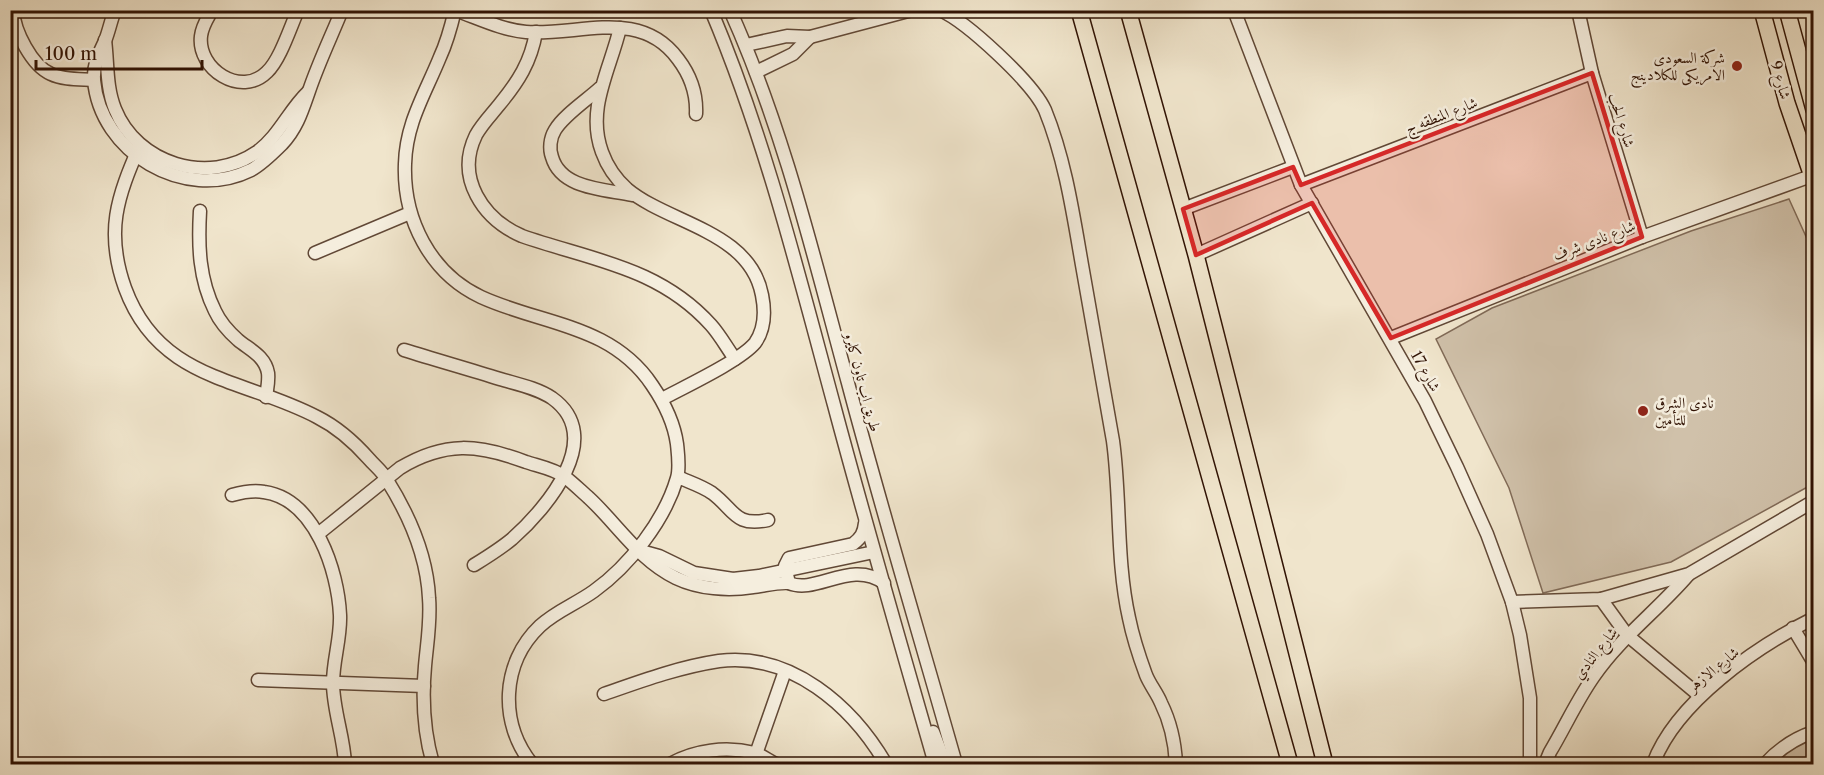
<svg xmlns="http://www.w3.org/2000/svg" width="1824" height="775" viewBox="0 0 1824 775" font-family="'Libre Caslon Text',Amiri,serif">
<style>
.green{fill:#d0c1aa;stroke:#806a57;stroke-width:1.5}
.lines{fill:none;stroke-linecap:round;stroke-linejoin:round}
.minor-casing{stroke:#614836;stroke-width:15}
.major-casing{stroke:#311304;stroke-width:18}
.minor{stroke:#f5eede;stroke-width:12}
.major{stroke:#f0e5cc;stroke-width:15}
.marked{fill:#d62828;fill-opacity:0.2;stroke:#d62828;stroke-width:4.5;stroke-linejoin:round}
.poi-dot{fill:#8f2418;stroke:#f5eede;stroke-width:2}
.labels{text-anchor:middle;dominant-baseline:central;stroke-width:5;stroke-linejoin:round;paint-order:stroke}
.poi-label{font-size:15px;fill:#311304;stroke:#f5eede;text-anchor:end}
.street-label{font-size:15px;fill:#311304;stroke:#f5eede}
</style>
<rect width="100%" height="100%" fill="#f0e5cc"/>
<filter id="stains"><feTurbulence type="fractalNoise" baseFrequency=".00333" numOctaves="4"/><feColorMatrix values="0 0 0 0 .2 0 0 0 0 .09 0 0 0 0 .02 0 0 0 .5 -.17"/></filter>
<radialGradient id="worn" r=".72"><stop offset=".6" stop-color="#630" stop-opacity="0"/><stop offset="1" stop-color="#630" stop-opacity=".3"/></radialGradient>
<g class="green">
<polygon points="1789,199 1813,252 1813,484 1671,562 1543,593 1509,488 1436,339 1492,308 1691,231"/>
<polygon points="1813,733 1813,764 1764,764"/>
</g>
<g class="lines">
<g class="minor-casing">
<g id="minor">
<path d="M13,10c1,21 19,56 38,64 12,6 30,5 43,6"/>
<path d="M115,10c-4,10 -6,21 -10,31 -6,13 -12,23 -11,39 6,72 90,123 157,90 11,-6 22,-17 31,-26 15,-16 20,-33 27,-53 9,-27 22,-54 33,-81"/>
<path d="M212,10c-5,9 -10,16 -11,26 -4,33 40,62 66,36 13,-12 23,-44 31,-62"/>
<path d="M455,10c-4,17 -8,32 -15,47 -15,37 -34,66 -35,107 -2,55 25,109 76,133 61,28 130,27 171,88 13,19 22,37 25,59 1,10 3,24 0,34 -12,42 -48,88 -83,113 -18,13 -38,20 -54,35 -39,37 -41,97 -8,138"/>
<path d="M455,10c23,8 47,20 71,22 53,4 114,-25 152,27 13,17 19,34 18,55"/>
<path d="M711,10c54,128 87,262 123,395 32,120 67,240 101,359"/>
<path d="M730,10c54,120 84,248 118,373 34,128 72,254 108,381"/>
<path d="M940,10c27,12 93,73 105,100 20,49 28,103 37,155 10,59 21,117 31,176 8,58 3,119 16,177 4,20 10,38 17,57 4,10 11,18 15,28 10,20 14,40 15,61"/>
<polyline points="1234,10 1301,185 1425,401 1457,467 1487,534 1512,602 1520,635 1530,698 1530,764"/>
<polyline points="1578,10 1592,73 1642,237"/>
<path d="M620,28c-10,42 -34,81 -18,124 5,14 14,27 25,37 42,35 123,42 135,106 3,15 3,34 -7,48 -15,18 -71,44 -93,56"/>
<path d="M536,32c-5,30 -18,50 -37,73 -8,10 -17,19 -23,30 -21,43 7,84 46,101 69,24 137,31 189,89 9,10 16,23 24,34"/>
<path d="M105,40c3,23 1,47 10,69 22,55 93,77 142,43 22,-16 32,-42 51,-60"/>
<polyline points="746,45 787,36 810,37 912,10"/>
<polyline points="756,72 793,54 810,37"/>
<path d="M600,88c-13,12 -36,27 -45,42 -5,8 -6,19 -3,27 9,32 52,32 80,38"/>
<path d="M140,145c-23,52 -35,87 -15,143 34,93 118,90 192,129 20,10 37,25 52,42 6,7 14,13 18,21 22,35 40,76 42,118 2,23 -2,45 -4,68 -3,33 -1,67 8,98"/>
<polyline points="1301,185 1592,73"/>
<polyline points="1183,209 1293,167"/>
<path d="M200,211c-2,35 -1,68 15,100 5,11 14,21 23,29 12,10 27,16 30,33 1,8 -1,16 -2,24"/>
<polyline points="315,253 410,213"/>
<polyline points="1196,255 1312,203"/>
<polyline points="1391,338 1642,237 1811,176"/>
<path d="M404,350c32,10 64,19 96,29 17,5 37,9 52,19 55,39 -5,110 -40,141 -12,10 -25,18 -38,26"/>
<path d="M678,477c11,5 24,9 34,16 23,17 22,34 56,27"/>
<path d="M232,495c11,-3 21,-5 32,-3 51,7 74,79 76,123 1,23 -7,45 -7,68 0,27 11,54 12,81"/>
<path d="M865,523c-1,10 -4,15 -12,21l-64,14 -4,8 4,17c27,12 62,-24 95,0"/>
<path d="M318,534l82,-66c45,-27 78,-24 126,-6 12,4 29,7 39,15 8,6 16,14 24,21 29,27 50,62 87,80 23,11 52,13 77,9 11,-1 24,-5 36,-4"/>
<polyline points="641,551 659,556 694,573 733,579 759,576 874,552"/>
<polyline points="1601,599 1627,635 1700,696"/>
<polyline points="1512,602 1601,599 1689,574 1814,501"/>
<polyline points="1793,628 1814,663"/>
<polyline points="258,680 424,686"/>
<path d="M604,694c37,-13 75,-27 115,-33 72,-9 133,45 167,103"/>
<polyline points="933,732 943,758 955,762"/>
<polyline points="756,754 785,671"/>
<path d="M670,764c25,-14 56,-18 85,-11 7,2 14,8 21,11"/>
<path d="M1545,764l5,-12c15,-25 27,-52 44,-76 26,-38 64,-66 94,-101"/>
<path d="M1653,764c23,-62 103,-117 161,-146"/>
<path d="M1765,764c13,-14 30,-26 49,-32"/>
</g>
</g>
<g class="major-casing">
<g id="major">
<polyline points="1079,10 1290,764"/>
<polyline points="1128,10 1196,255 1325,764"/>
<polyline points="1762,10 1787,103 1814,182"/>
<polyline points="1787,10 1814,110"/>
</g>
</g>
<use href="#minor" class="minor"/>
<use href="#major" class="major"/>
</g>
<path class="marked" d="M1592,73l50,164 -251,101 -79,-135 -116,52 -13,-46 110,-42 8,18z"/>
<g class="poi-dot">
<circle cx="1737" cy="66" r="6"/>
<circle cx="1643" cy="411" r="6"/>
</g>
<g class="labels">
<g class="poi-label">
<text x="1725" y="57">شركة السعودى<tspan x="1725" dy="17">الامريكى للكلادينج</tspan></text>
<text x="1655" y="402" text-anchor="start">نادى الشرق<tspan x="1655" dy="17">للتأمين</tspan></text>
</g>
<g class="street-label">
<text transform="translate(1781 80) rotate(74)">شارع 9</text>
<text transform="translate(1441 115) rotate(-21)">شارع المنطقه ج</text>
<text transform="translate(1622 120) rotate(73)">شارع الحب</text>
<text transform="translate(1594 240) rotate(-21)">شارع نادى شرف</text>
<text transform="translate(1426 371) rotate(61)">شارع 17</text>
<text transform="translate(863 382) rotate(75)">طريق اب تاون كايرو</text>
<text transform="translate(1595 653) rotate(-52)">شارع النادي</text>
<text transform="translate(1713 669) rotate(-39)">شارع الازهر</text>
</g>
</g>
<rect width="1824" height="775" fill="none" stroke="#f0e5cc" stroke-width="36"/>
<rect x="12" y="12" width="1800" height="751" fill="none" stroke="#311304" stroke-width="3"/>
<rect x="18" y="18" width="1788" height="739" fill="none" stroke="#311304" stroke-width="1.5"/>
<path d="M36 60v9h166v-9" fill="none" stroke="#311304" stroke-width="3"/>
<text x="45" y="60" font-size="18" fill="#311304" stroke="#f5eede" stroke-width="4.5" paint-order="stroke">100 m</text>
<rect width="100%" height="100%" filter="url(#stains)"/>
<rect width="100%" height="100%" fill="url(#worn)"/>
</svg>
